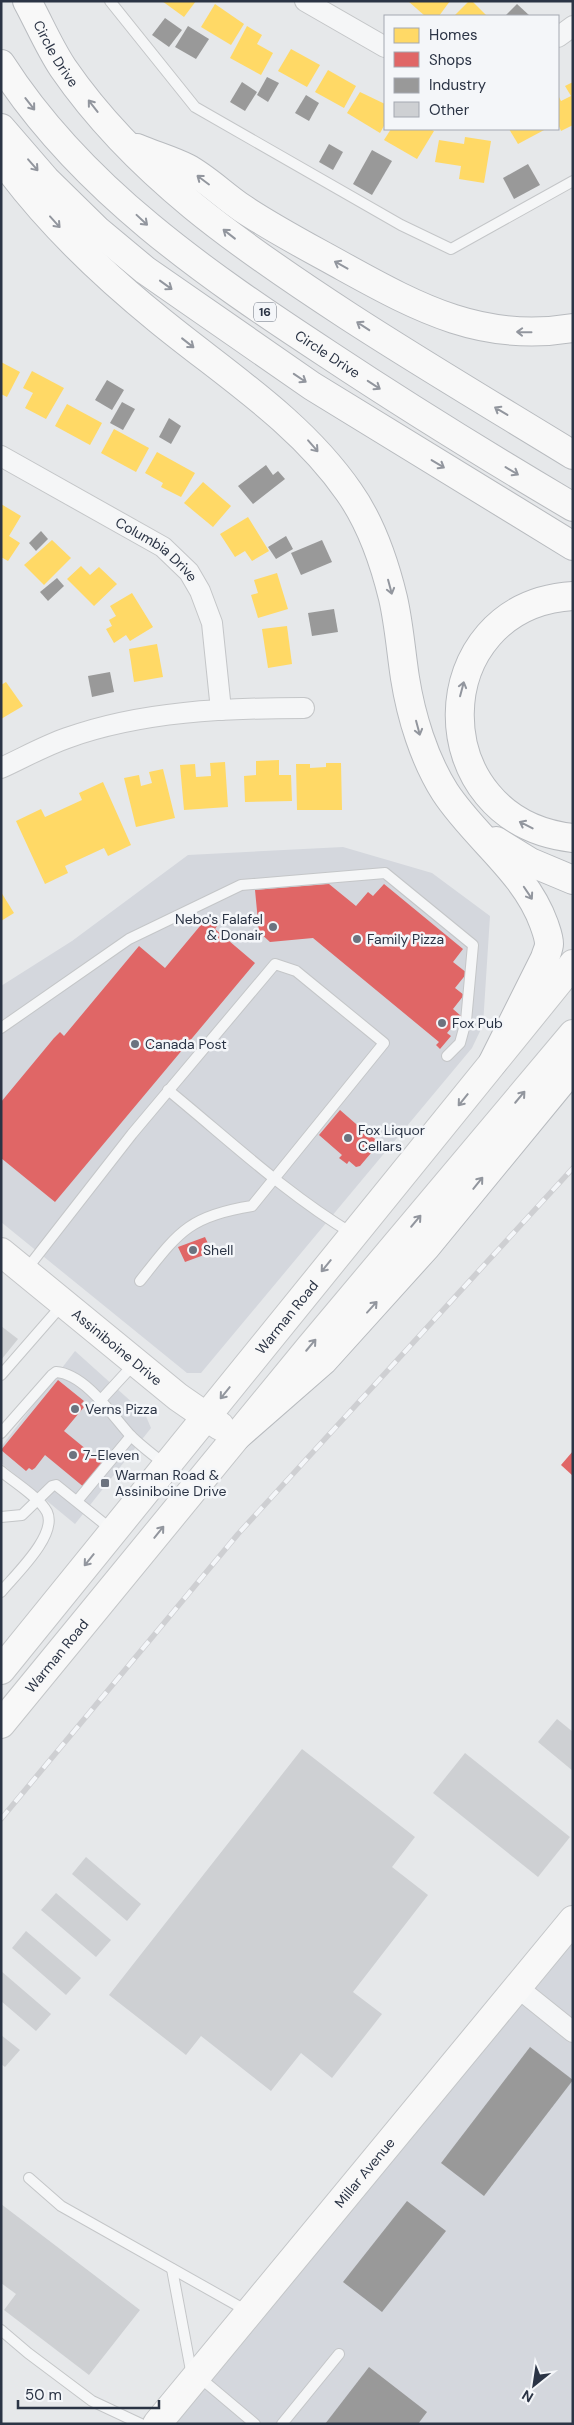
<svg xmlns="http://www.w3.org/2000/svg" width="574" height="2425" viewBox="0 0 574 2425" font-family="'DM Sans',sans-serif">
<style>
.built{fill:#d4d7dd}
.homes{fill:#ffd966}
.shops{fill:#e06666}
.industry{fill:#999}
.building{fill:#ced0d3}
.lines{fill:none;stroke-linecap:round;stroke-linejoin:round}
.lane-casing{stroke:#c4c6c8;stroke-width:12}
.street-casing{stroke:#c4c6c8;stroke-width:22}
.secondary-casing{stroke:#c4c6c8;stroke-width:30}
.highway-casing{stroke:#b8bbbf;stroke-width:30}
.lane{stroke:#f5f6f7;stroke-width:10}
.street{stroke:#f5f6f7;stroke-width:20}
.secondary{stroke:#f8f8f8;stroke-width:28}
.highway{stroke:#f8f8f8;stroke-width:28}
.rail-casing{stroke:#cecfd2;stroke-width:5.5}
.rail{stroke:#f4f6f9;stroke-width:4;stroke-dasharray:11;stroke-linecap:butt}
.oneway{stroke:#92969e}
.poi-dot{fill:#6c737f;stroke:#f4f6f9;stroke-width:2}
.labels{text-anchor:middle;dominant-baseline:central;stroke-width:5;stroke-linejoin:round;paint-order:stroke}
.shield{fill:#f4f6f9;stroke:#676e7b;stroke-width:1}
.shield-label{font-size:12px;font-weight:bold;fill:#2b3445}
.street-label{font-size:14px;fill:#2b3445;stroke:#f4f6f9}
.poi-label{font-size:14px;fill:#2b3445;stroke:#f4f6f9;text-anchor:start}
</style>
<rect width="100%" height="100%" fill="#e6e8ea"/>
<g class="built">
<polygon points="343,847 432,873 490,916 483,1025 472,1048 201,1373 187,1373 1,1222 1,986 72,941 188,855"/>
<polygon points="75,1351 145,1414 151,1428 75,1524 1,1463 1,1447"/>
<polygon points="573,1920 573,2424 157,2424"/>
</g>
<g class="homes">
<polygon points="162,1 196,1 184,17"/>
<polygon points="408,1 450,1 439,16 425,16"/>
<polygon points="469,1 472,1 487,16 454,16"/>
<polygon points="215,4 244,24 231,45 201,27"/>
<polygon points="247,26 262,35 257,44 273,53 261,75 230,58"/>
<polygon points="291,49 320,65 307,87 278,71"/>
<polygon points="328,70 356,86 344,108 315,92"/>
<polygon points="573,82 573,125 561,131 558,124 558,95 561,101 571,96 565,86"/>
<polygon points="360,92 385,104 385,124 380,133 347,113"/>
<polygon points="391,129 430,129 434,131 417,159 384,140"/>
<polygon points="509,129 546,129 518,144"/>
<polygon points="465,137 491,141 484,183 459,179 461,166 435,162 439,140 464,144"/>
<polygon points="1,362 20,372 7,397 1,394"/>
<polygon points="32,371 64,388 46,419 25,408 33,393 23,388"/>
<polygon points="67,404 102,423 90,445 55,426"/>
<polygon points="114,429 149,448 136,472 101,453"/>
<polygon points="157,452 195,473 181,497 161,487 163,483 145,473"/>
<polygon points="203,482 231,506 213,527 184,503"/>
<polygon points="1,504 21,516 9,536 20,543 8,561 1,557"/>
<polygon points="248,517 269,551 252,561 245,551 235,557 220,534"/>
<polygon points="52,540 71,558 44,585 24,565"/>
<polygon points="81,566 90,575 99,567 117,584 94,606 67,579"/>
<polygon points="277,573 288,609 258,618 251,595 258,593 254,580"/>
<polygon points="132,593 153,627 130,641 126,635 114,643 106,629 112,626 109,620 116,616 110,606"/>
<polygon points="287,626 292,664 268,668 262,629"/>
<polygon points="157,644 163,677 134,682 129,649"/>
<polygon points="6,682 23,706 1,719 1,685"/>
<polygon points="279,760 279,775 291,775 292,801 245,802 244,776 256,775 256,761"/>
<polygon points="225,762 228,807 184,810 180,765 195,764 196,777 211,776 210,763"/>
<polygon points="326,763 341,763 342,810 297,810 296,764 310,764 310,768 326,767"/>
<polygon points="163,769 175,818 136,827 124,778 139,775 141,786 152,783 149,772"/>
<polygon points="103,782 131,845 108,856 104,848 65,866 68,873 45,884 16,821 41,809 45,817 82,800 79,793"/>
<polygon points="1,892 14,913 1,921"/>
</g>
<g class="shops">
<polygon points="329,884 356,906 368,892 373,896 384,884 463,949 453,962 467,973 455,988 464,995 453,1009 461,1016 447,1033 451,1036 440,1049 436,1045 439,1042 313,938 270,942 259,932 255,890"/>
<polygon points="210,914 220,922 215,929 255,963 55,1202 1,1158 1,1102 54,1038 60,1032 64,1036 139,946 165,968"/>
<polygon points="340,1110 363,1130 366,1126 373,1133 371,1135 377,1141 377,1146 360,1166 356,1167 349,1161 347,1164 339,1158 342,1155 319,1135"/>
<polygon points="205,1237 212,1252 185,1262 178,1247"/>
<polygon points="58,1380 84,1401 81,1404 84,1407 64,1431 104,1464 85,1488 45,1455 35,1468 32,1470 29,1468 26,1471 1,1450"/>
<polygon points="573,1451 573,1476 561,1465"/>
</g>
<g class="industry">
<polygon points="517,4 530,16 505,16"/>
<polygon points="165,18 182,30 169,47 152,35"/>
<polygon points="188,26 209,39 196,59 175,47"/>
<polygon points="267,77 279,83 268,102 257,95"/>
<polygon points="242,82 257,92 245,111 230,102"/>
<polygon points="306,95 319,103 309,121 295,113"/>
<polygon points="329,144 343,152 333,170 319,162"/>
<polygon points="372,150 392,161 372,195 353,184"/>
<polygon points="528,164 540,185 514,199 503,178"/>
<polygon points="107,380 124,390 112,410 95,400"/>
<polygon points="122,402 135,409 123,430 110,423"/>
<polygon points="169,418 181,426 171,444 159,437"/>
<polygon points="266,465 273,475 278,471 285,479 253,504 238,486"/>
<polygon points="41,531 48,539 36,551 29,543"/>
<polygon points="286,536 293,549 276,559 268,547"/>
<polygon points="322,540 332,562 301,575 291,553"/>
<polygon points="57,578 64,586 48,601 40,592"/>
<polygon points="334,609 338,632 312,636 308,613"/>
<polygon points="110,672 114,692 92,697 88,676"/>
<polygon points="530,2047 573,2080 484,2196 441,2163"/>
<polygon points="407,2201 446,2231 382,2312 343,2282"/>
<polygon points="369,2367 427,2412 418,2424 325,2424"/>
</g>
<g class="building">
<polygon points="1,1326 18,1339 1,1360"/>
<polygon points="557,1719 573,1732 573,1771 538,1742"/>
<polygon points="302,1749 415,1837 392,1867 428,1895 353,1992 382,2014 332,2078 301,2053 271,2091 201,2036 186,2055 109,1995"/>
<polygon points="465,1753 570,1837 538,1877 433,1793"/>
<polygon points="86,1857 141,1904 127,1921 72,1874"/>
<polygon points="56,1893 111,1940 96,1957 41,1910"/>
<polygon points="26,1931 81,1978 66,1995 12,1948"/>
<polygon points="1,1971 51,2014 36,2031 1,2001"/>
<polygon points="1,2035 20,2050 5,2067 1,2064"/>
<polygon points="1,2204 140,2310 89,2375 4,2310 16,2294 1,2283"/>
</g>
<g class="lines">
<g class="lane-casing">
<g id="lane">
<polyline points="110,1 195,107 401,225 451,249 573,181"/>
<polyline points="1,1028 129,939 241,885 385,873 473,945 466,1021 460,1043 447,1056"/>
<path d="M168,1090c60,49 118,104 185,144"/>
<path d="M26,1270l106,-136 143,-170 21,7 88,72 -132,163c-64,10 -74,27 -112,75"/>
<polyline points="1,1375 62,1305"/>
<polyline points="100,1401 135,1363"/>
<path d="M1,1433l51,-58 4,-3c29,2 56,43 74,63 11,11 23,20 36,30"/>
<path d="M1,1471c13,11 39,27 46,41 11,23 -32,63 -46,80"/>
<polyline points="77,1501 131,1436"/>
<polyline points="1,1517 22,1515 52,1486 56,1485 112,1530"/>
<polyline points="29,2178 61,2206 249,2312"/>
<polyline points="172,2269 192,2376"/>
<polyline points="1,2330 28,2353 92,2401 141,2424"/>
<polyline points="198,2376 255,2424"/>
<polyline points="282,2424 339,2354"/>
</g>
</g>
<g class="street-casing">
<g id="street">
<polyline points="305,1 385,47"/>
<polyline points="558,37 573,26"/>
<path id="s1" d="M1,456l162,91 26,25 11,19 12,32 9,87"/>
<path d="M1,768c22,-10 43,-22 66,-30 75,-27 159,-30 237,-30"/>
<polyline points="517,1987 573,2032"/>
</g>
</g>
<g class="secondary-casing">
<g id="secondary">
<path id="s2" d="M1,1252l177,145 42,29"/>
<path id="s3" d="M1,1670l572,-706"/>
<path id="s4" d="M1,1724l309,-377 263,-313"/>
<path id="s5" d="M157,2424l416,-504"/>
</g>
</g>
<g class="highway-casing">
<g id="highway">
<path id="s6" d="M27,1c12,22 22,46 36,67 73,106 179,179 285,248 74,48 150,93 225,139"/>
<path id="s7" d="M1,64c80,125 206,211 328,291 80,53 161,103 244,152"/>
<polyline points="1,128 46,180 97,230 145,270 312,386 573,546"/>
<path d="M137,148c16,7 34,12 50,20 19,10 37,28 55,40 33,22 68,40 102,59 76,42 140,76 229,61"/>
<path d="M1,158c43,60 100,115 158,162 66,54 141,101 190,172 22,31 35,69 44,106 6,26 8,54 12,80 6,38 19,81 40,114 30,46 80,79 99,132 2,6 5,13 5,20 0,4 -3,10 -4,14l-52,104"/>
<path d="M573,596c-149,9 -153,225 0,242"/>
<polyline points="496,841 530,862 573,880"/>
<polyline points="236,1437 323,1361 426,1247 573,1068"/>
</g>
</g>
<use href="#lane" class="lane"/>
<use href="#street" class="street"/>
<use href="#secondary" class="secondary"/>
<use href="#highway" class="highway"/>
<g class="rail-casing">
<polyline id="rail" points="1,1819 238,1534 573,1168"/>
</g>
<use href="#rail" class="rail"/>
</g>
<defs><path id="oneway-shaft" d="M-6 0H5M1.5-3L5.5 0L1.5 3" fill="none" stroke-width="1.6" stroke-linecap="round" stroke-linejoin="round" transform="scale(1.25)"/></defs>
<g class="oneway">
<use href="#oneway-shaft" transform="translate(30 104) rotate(52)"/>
<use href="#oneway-shaft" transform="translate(93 106) rotate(-128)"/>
<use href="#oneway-shaft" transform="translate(33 165) rotate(49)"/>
<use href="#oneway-shaft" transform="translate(203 180) rotate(-143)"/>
<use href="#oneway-shaft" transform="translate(142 220) rotate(43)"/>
<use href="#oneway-shaft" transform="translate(55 222) rotate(48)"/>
<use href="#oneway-shaft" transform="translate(229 234) rotate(-142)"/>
<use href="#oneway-shaft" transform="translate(341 265) rotate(-151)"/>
<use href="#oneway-shaft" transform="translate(166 285) rotate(36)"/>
<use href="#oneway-shaft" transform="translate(363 326) rotate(-147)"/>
<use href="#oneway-shaft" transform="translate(524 332) rotate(-179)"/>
<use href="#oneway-shaft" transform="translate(188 343) rotate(38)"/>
<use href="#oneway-shaft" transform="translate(300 378) rotate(34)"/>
<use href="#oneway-shaft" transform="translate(374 385) rotate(33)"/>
<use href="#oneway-shaft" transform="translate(501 411) rotate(-149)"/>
<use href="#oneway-shaft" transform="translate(313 446) rotate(49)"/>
<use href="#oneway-shaft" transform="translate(438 464) rotate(31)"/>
<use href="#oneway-shaft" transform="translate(512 471) rotate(31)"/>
<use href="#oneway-shaft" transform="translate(390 587) rotate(75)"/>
<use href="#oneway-shaft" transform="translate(462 689) rotate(-75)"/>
<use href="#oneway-shaft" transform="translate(418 728) rotate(75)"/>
<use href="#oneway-shaft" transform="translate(526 825) rotate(-153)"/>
<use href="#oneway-shaft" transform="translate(528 893) rotate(56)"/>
<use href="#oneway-shaft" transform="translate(520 1097) rotate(-50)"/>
<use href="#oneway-shaft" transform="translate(463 1100) rotate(129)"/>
<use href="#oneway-shaft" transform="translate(478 1183) rotate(-51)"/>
<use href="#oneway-shaft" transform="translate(416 1221) rotate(-50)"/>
<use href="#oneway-shaft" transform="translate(326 1266) rotate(129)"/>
<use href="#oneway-shaft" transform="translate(372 1307) rotate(-48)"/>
<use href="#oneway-shaft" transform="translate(311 1345) rotate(-50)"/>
<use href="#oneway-shaft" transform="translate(225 1393) rotate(129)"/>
<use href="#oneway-shaft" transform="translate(159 1532) rotate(-51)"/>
<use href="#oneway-shaft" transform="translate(89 1560) rotate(129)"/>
</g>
<g class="poi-dot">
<circle cx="273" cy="927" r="5"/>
<circle cx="357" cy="939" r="5"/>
<circle cx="442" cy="1023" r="5"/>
<circle cx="135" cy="1044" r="5"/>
<circle cx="348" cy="1138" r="5"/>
<circle cx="193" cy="1250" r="5"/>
<circle cx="75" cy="1409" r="5"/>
<circle cx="73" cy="1455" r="5"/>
<rect x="100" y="1478" width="10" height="10" rx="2.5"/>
</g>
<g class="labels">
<rect class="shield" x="254" y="302.5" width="22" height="19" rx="4"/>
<g class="shield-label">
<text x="265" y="312">16</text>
</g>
<g class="street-label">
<text stroke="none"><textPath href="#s6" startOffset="60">Circle Drive</textPath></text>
<text stroke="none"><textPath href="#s7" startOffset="440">Circle Drive</textPath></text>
<text stroke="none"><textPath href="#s1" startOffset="182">Columbia Drive</textPath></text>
<text stroke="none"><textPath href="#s3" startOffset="454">Warman Road</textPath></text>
<text stroke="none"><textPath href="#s2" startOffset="150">Assiniboine Drive</textPath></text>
<text stroke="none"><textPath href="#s4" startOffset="88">Warman Road</textPath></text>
<text stroke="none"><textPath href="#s5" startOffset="326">Millar Avenue</textPath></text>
</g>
<g class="poi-label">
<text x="263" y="919" text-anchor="end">Nebo's Falafel<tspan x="263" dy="16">&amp; Donair</tspan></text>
<text x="367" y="939">Family Pizza</text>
<text x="452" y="1023">Fox Pub</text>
<text x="145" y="1044">Canada Post</text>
<text x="358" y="1130">Fox Liquor<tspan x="358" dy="16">Cellars</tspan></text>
<text x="203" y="1250">Shell</text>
<text x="85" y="1409">Verns Pizza</text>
<text x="83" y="1455">7-Eleven</text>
<text x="115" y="1475">Warman Road &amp;<tspan x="115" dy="16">Assiniboine Drive</tspan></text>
</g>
</g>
<rect width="574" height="2425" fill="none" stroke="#2b3445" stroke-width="5"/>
<rect x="384" y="15" width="175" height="115" fill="#f4f6f9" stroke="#a4a8b1"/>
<rect x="394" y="28" width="25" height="15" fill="#ffd966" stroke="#a4a8b1"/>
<text x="429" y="40" font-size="15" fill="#2b3445">Homes</text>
<rect x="394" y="52" width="25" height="15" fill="#e06666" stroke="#a4a8b1"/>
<text x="429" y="65" font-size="15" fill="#2b3445">Shops</text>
<rect x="394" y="78" width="25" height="15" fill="#999999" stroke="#a4a8b1"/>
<text x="429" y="90" font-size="15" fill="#2b3445">Industry</text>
<rect x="394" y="102" width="25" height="15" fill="#ced0d3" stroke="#a4a8b1"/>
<text x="429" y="115" font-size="15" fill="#2b3445">Other</text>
<g transform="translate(534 2385) rotate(210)" stroke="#f4f6f9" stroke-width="4" paint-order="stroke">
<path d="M0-4L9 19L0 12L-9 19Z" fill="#2b3445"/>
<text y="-8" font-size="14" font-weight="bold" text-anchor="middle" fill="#2b3445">N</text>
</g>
<path d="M18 2400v8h141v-8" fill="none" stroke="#2b3445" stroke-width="2.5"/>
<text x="25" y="2400" font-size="15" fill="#2b3445" stroke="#f4f6f9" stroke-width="4" paint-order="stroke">50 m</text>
</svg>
